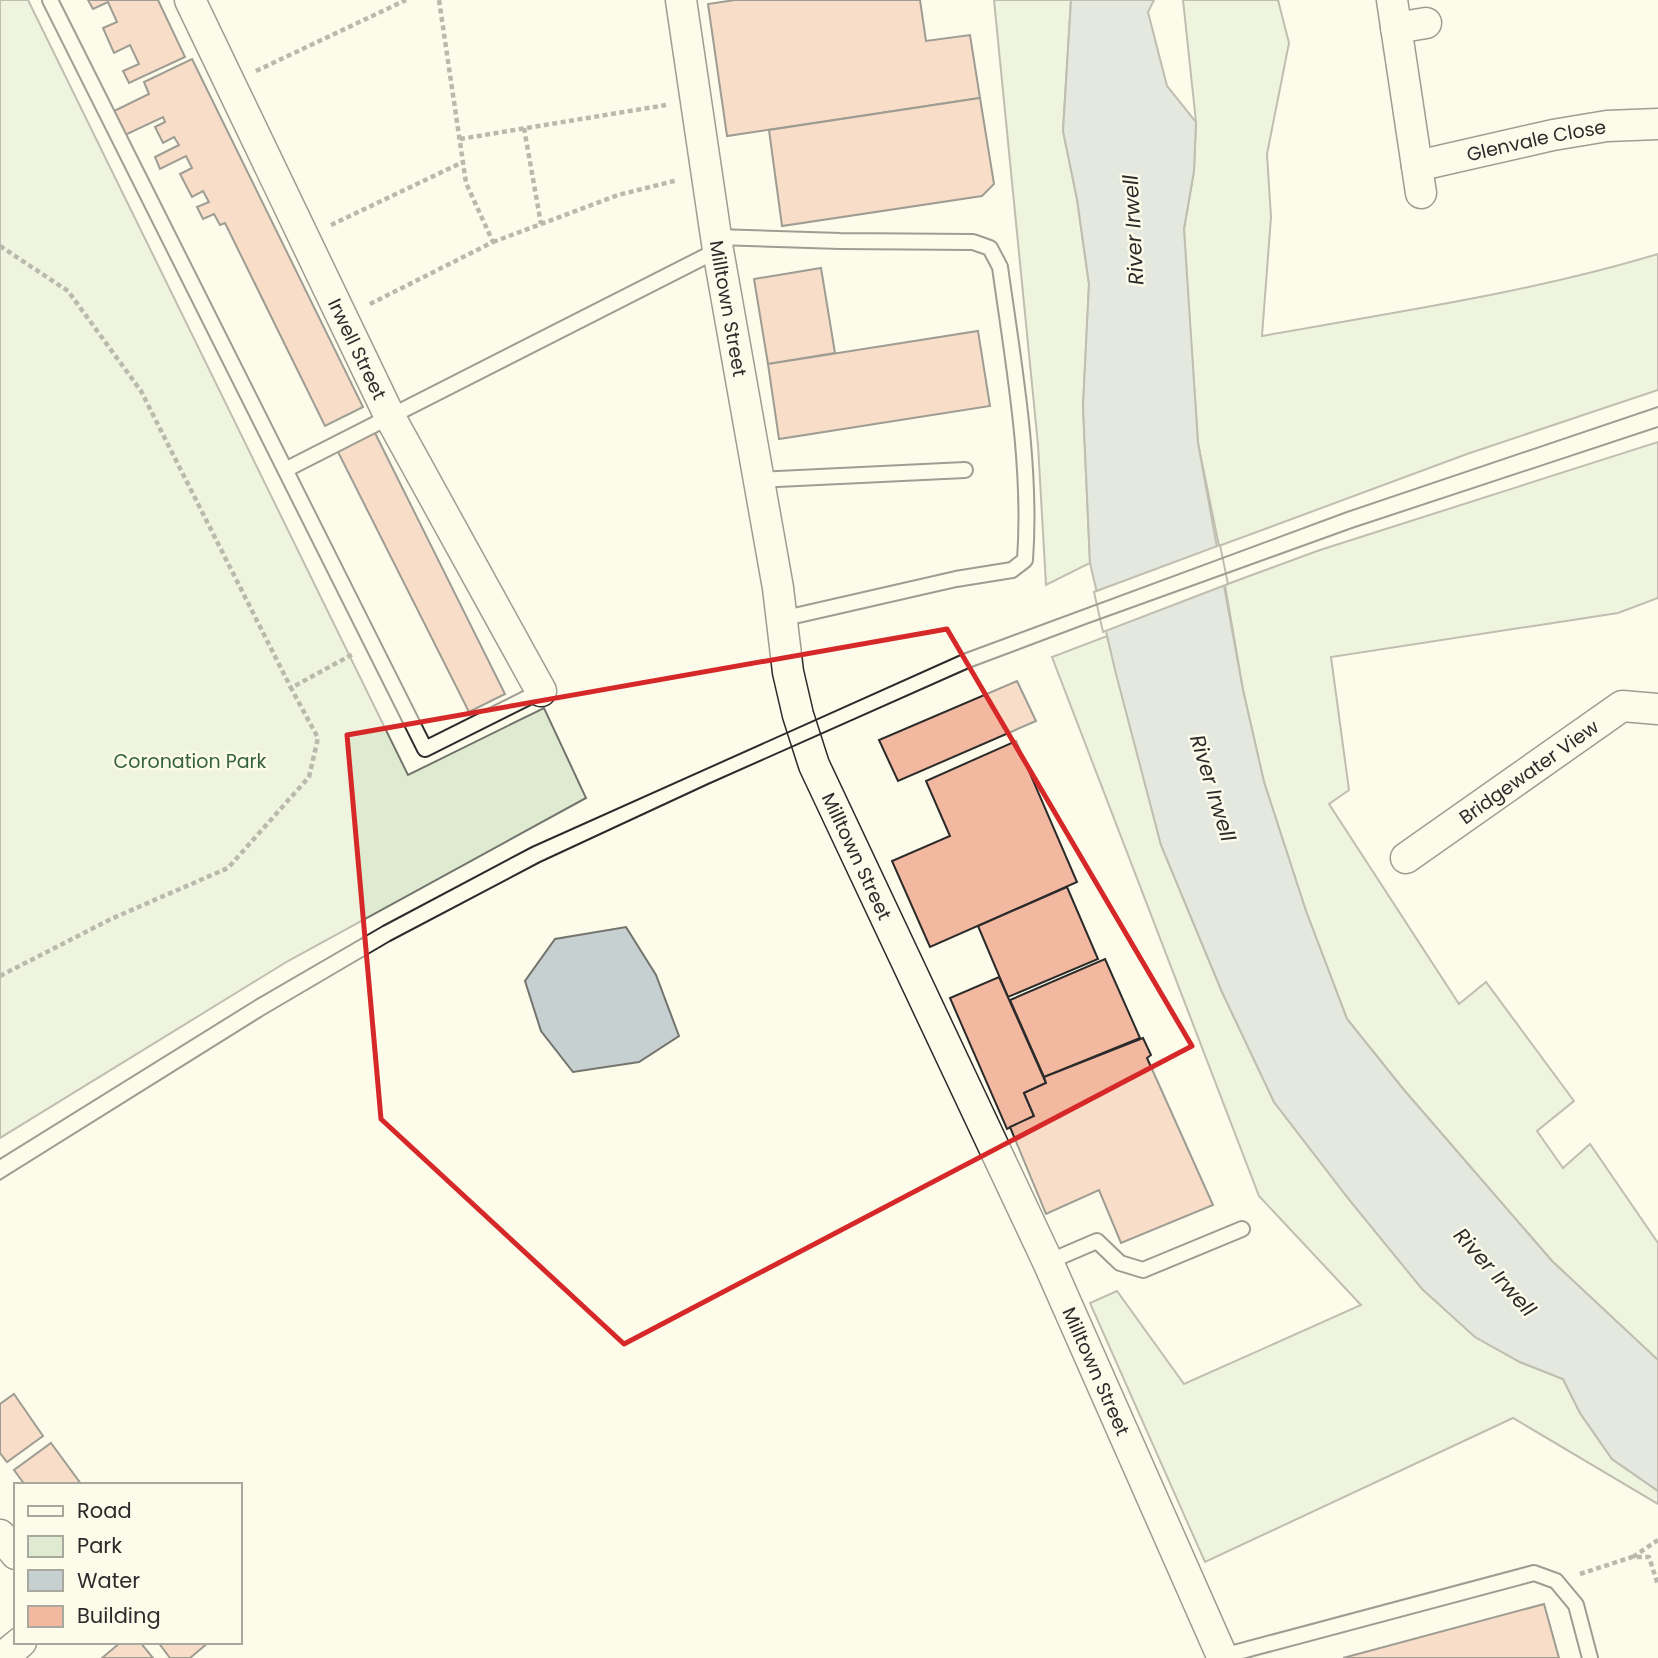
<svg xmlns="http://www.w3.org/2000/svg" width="1658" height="1658" viewBox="0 0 1658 1658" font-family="Poppins,sans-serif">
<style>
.green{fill:#deebd1;stroke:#74746e;stroke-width:2}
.water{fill:#c7d0d0;stroke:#74746e;stroke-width:2}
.pier{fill:#fdfbea;stroke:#74746e;stroke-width:2}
.building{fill:#f2b8a0;stroke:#2b2b2b;stroke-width:2}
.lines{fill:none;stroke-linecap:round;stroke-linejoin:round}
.lane-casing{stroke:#2b2b2b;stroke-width:18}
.street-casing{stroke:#2b2b2b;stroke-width:33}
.path{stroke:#6a6964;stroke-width:4.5;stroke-dasharray:5 3.5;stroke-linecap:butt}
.lane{stroke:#fdfbea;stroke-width:14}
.street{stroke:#fdfbea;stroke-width:30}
.tram{stroke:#2b2b2b;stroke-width:2}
.marked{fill:none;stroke:#d62828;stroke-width:5;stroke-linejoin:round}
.labels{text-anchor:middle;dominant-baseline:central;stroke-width:5;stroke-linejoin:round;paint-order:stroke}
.street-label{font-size:19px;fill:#2b2b2b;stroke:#fdfbea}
.park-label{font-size:19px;fill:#34623c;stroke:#fdfbea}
.water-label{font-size:21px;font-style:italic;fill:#2b2b2b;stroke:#fdfbea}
</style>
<rect width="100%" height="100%" fill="#fdfbea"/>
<g class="green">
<polygon points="0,0 28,0 408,775 544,708 586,798 288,961 0,1138"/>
<polygon points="994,0 1071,0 1063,131 1077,199 1089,284 1083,406 1090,563 1046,585 1038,445"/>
<path d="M1183,0h95l11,43 -22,111 4,63 -9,119c132,-24 267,-43 396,-82v136l-191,64 -248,92 -21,-103 -10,-146 -4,-68 10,-58 2,-49z"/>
<polygon points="1658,442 1658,598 1618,613 1331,657 1349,790 1329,804 1459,1004 1486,982 1574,1101 1537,1131 1563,1168 1590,1144 1658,1243 1658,1360 1552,1261 1404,1090 1347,1019 1306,911 1264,782 1243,690 1225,585 1320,550"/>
<polygon points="1107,636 1161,845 1222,992 1274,1102 1351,1202 1423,1289 1475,1337 1520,1362 1563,1379 1580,1413 1612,1459 1658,1491 1658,1504 1513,1418 1205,1562 1090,1303 1117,1291 1184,1384 1361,1305 1259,1196 1052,657"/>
</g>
<g class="water">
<polygon points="1071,0 1154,0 1148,12 1167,86 1196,122 1194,171 1184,229 1198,443 1243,690 1264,782 1306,911 1347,1019 1404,1090 1552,1261 1658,1360 1658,1491 1612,1459 1580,1413 1563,1379 1520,1362 1475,1337 1422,1289 1351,1202 1274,1102 1222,992 1161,845 1116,674 1090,563 1083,406 1089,284 1077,199 1063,131"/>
<polygon points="626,927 656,975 679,1036 639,1062 573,1072 541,1031 525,981 555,939"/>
</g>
<polygon class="pier" points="1220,545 1228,584 1103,632 1094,592"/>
<g class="building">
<polygon points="88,0 158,0 185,57 129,83 123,71 139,64 130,45 114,53 103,28 117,22 108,2 93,9"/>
<polygon points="735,0 920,0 926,41 970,35 980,98 727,136 708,4"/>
<polygon points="192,59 363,407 325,426 225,223 220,225 214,214 203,219 197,207 209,202 203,191 192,197 180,174 192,168 186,156 160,169 155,157 179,145 174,137 163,143 155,127 165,122 163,117 123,136 112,112 149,94 144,82"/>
<polygon points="980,98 994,184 982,196 782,226 769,130"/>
<polygon points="821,268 835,353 768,364 754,279"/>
<polygon points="978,331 990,406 779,439 768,364"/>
<polygon points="374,431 505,694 469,712 337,450"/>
<polygon points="1017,681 1036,721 898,781 879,740"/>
<polygon points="1016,741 1077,882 930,947 892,861 950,836 926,781"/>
<polygon points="1067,887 1098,959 1008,997 978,926"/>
<polygon points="1105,959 1140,1038 1044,1077 1010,1000"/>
<polygon points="999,977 1046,1083 1024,1093 1034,1116 1007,1129 950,998"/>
<polygon points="1143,1038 1151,1055 1147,1058 1213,1205 1121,1243 1099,1190 1046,1214 1010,1127 1034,1116 1024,1093 1046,1083 1044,1077"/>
<polygon points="14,1394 43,1436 7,1462 0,1453 0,1404"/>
<polygon points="51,1443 81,1484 80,1485 25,1485 14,1470"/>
<polygon points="1544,1604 1559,1658 1343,1658"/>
<polygon points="121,1642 140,1642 153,1658 102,1658"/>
<polygon points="158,1642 209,1642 190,1658 170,1658"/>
</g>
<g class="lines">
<g class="lane-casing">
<g id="lane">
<polyline points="50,0 425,749 541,691"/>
<path d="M716,237l124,4 133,1 17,6 10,19c13,94 32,197 25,293l-13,10 -56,9 -175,40"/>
<polyline points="287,469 718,250"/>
<polyline points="759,480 965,470"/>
<polyline points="1048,1262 1097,1241 1120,1263 1143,1270 1242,1229"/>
<polyline points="1219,1657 1534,1573 1556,1581 1576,1605 1590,1658"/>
</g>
</g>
<g class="street-casing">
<g id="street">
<path id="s1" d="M190,0l200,417 151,274"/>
<path id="s2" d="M681,0l37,250 60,338 10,84 10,43 16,50 234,497 174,394"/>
<polyline points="1392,0 1421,193"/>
<polyline points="1396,28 1426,23"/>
<path id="s3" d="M1417,166l136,-31 54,-9 51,-2"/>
<path id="s4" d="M1406,858l216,-152 36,3"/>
<polyline points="0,1535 16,1554"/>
<polyline points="2,1658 21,1642"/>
</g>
</g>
<g class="path">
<polyline points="256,71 406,0"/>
<polyline points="524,128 541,224"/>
<polyline points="460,139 666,105"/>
<polyline points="331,225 463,162"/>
<polyline points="493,242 618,195 678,180"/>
<polyline points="0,246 68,291 141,391 291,688"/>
<polyline points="370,304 493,242 466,183 439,0"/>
<polyline points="0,976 111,919 228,868 309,777 318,738 291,688 353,654"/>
<polyline points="1633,1557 1658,1540"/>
<polyline points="1580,1574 1632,1557 1649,1557 1658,1585"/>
</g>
<use href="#lane" class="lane"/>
<use href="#street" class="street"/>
<g class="tram">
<polyline points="0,1159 254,1001 383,926 532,847 963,654 1347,512 1658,407"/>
<polyline points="0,1180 264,1015 390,941 540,862 708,784 969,668 1086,624 1352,528 1658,427"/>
</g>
</g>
<path d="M0 0H1658V1658H0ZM947,629l245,417 -568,298 -243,-225 -34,-384z" fill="#fdfbea" fill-opacity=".55" fill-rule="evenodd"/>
<path class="marked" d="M947,629l245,417 -568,298 -243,-225 -34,-384z"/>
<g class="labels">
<g class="street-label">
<text stroke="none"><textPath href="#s3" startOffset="122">Glenvale Close</textPath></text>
<text stroke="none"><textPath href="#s2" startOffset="312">Milltown Street</textPath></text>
<text stroke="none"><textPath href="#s1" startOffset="387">Irwell Street</textPath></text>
<text stroke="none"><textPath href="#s4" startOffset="150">Bridgewater View</textPath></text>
<text stroke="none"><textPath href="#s2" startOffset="878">Milltown Street</textPath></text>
<text stroke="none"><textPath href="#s2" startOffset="1446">Milltown Street</textPath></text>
</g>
<g class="park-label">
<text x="190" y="761">Coronation Park</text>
</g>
<g class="water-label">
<text transform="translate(1133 230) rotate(-93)">River Irwell</text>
<text transform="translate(1213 788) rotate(73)">River Irwell</text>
<text transform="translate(1495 1272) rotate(48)">River Irwell</text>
</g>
</g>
<rect x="14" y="1483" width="228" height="161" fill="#fdfbea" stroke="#a9a89e" stroke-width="2"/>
<rect x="28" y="1506" width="35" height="10" fill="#fdfbea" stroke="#a9a89e" stroke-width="2"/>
<text x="77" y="1518" font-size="21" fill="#2b2b2b">Road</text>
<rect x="28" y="1536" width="35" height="21" fill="#deebd1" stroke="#a9a89e" stroke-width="2"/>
<text x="77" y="1553" font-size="21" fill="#2b2b2b">Park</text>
<rect x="28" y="1570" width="35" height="21" fill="#c7d0d0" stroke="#a9a89e" stroke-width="2"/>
<text x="77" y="1588" font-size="21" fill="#2b2b2b">Water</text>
<rect x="28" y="1606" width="35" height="21" fill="#f2b8a0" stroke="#a9a89e" stroke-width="2"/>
<text x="77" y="1623" font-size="21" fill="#2b2b2b">Building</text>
</svg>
